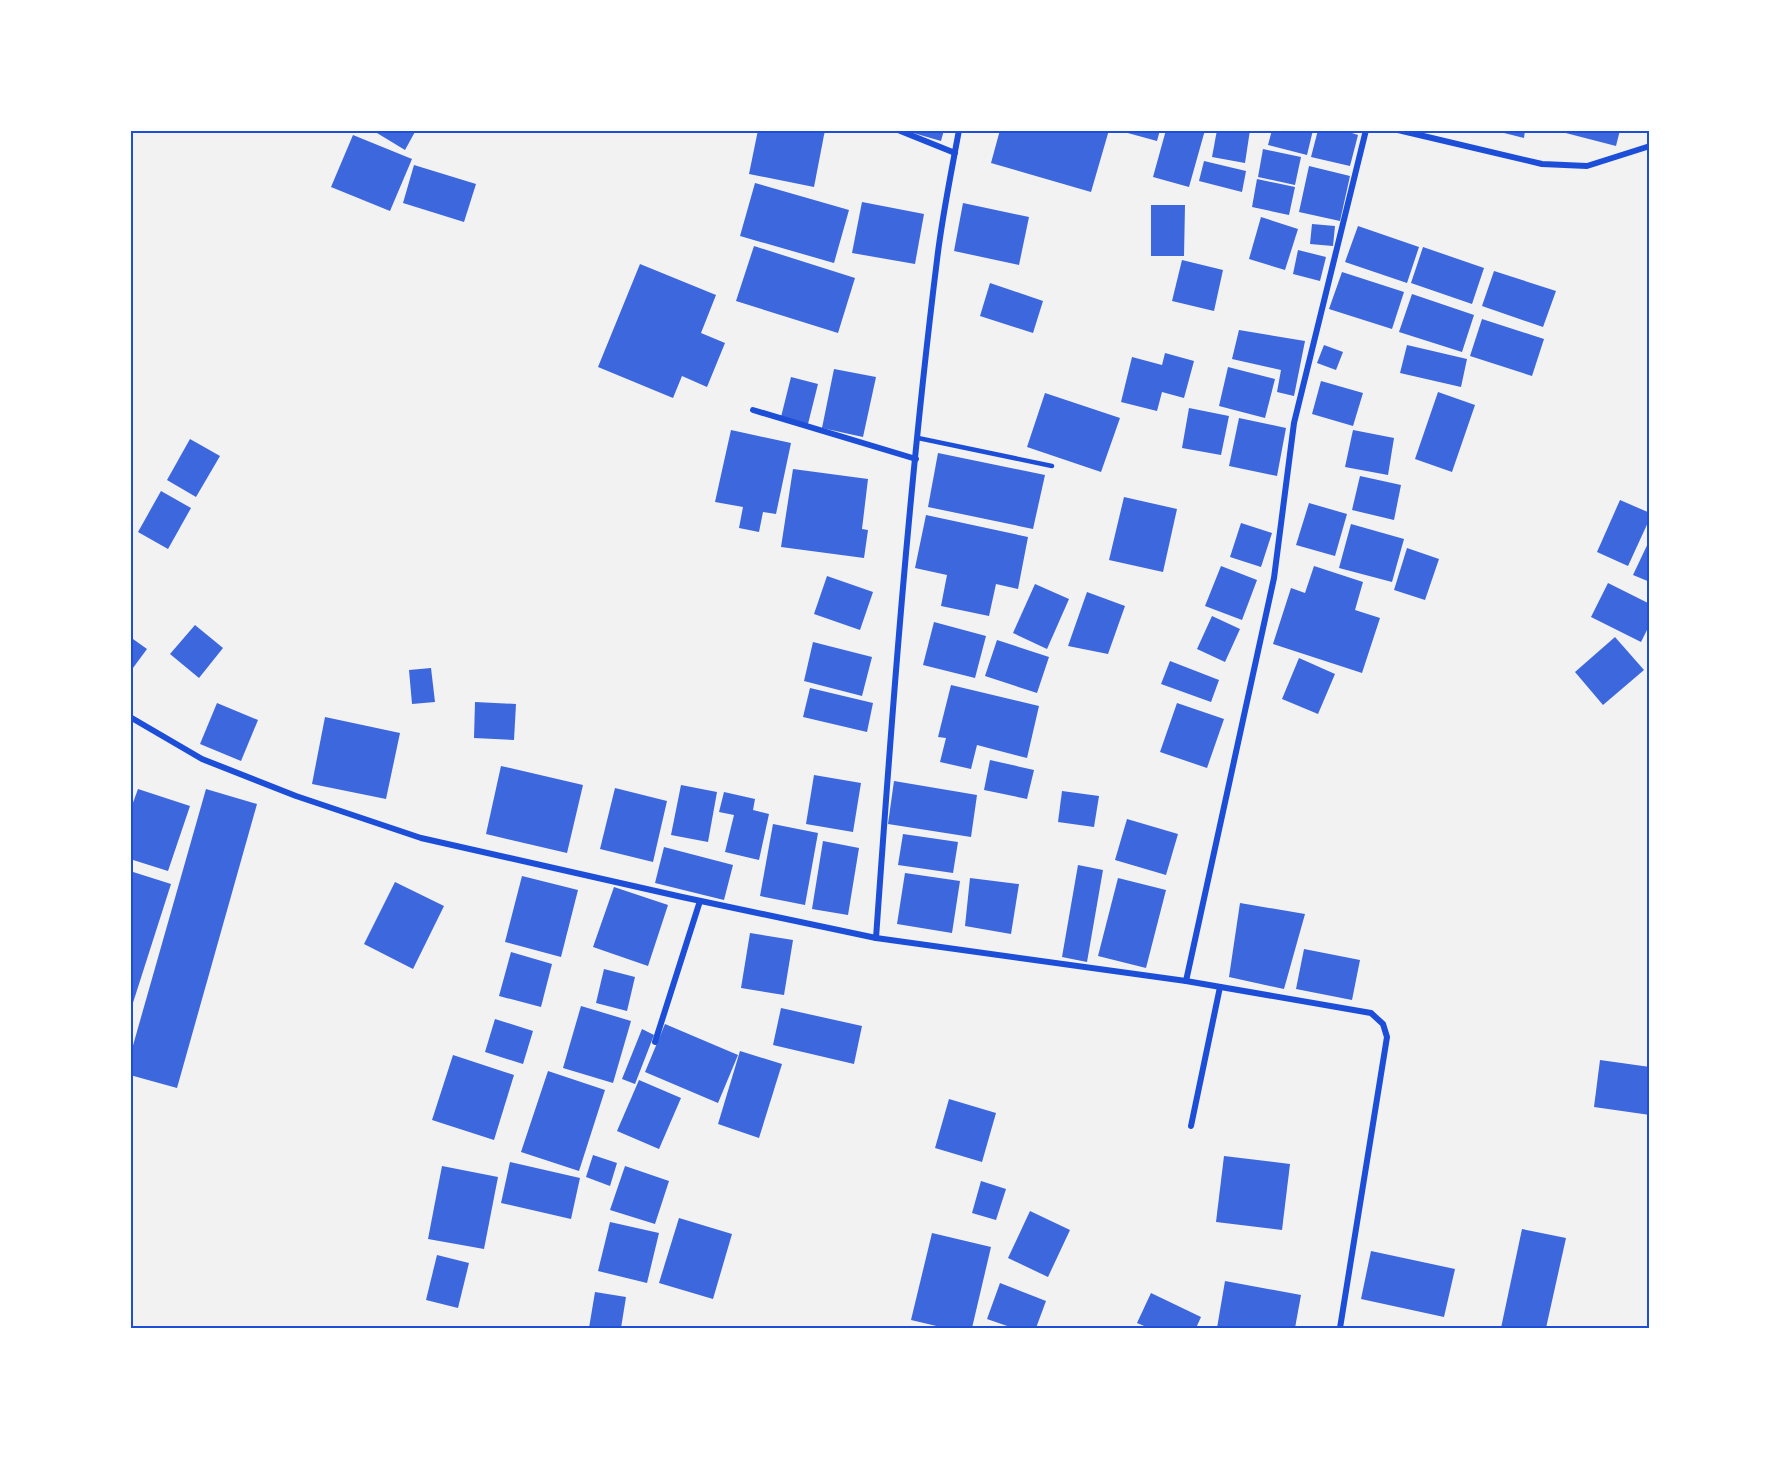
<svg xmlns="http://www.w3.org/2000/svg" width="1780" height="1459" viewBox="0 0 1780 1459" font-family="'Source Sans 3',sans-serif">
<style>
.building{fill:#3d67dc}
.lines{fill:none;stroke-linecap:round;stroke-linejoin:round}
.service{stroke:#1d4ed8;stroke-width:4.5}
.minor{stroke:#1d4ed8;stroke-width:6}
.neatline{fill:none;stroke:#1d4ed8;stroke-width:2}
</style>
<rect width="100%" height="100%" fill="#f2f2f2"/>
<g class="building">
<polygon points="372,130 416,130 405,150"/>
<polygon points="758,130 825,130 814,187 749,174"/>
<polygon points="903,130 944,130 941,141"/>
<polygon points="1000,130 1109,130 1091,192 991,163"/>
<polygon points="1125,130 1160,130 1157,141 1124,132"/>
<polygon points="1166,130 1205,130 1189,187 1153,177"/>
<polygon points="1217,130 1250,130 1245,163 1212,157"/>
<polygon points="1272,130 1313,130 1307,155 1268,145"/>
<polygon points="1318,130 1343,130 1358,135 1350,166 1311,157"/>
<polygon points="1492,130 1525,130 1524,138"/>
<polygon points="1554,130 1620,130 1616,146"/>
<polygon points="353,135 412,159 390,211 331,187"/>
<polygon points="1263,149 1301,157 1295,185 1258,177"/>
<polygon points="1204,161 1246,171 1242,192 1199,181"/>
<polygon points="414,165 476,184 464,222 403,203"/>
<polygon points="1309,166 1350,176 1340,221 1299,212"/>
<polygon points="1257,179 1295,187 1289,215 1252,207"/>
<polygon points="755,183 849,210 834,263 740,236"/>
<polygon points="862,202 924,214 915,264 852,253"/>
<polygon points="963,203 1029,217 1019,265 954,251"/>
<polygon points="1151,205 1185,205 1184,256 1151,256"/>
<polygon points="1261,217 1298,229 1285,270 1249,259"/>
<polygon points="1312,224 1335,226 1333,246 1310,244"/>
<polygon points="1358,226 1419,247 1407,283 1345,262"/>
<polygon points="754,246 855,278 838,333 736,301"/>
<polygon points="1423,247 1484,268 1472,304 1411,283"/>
<polygon points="1298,250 1326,257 1320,281 1293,274"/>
<polygon points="1182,260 1223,270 1214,311 1172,301"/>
<polygon points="640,264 716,295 701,333 725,343 707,387 682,376 673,398 598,367"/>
<polygon points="1494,271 1556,291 1543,327 1482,306"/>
<polygon points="1342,272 1404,292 1392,329 1329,309"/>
<polygon points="990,283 1043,301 1033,333 980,316"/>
<polygon points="1412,294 1474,315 1462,352 1399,332"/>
<polygon points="1482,319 1544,339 1532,376 1470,356"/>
<polygon points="1239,330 1305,341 1294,396 1277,392 1281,370 1232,359"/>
<polygon points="1324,345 1343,352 1336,370 1317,363"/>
<polygon points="1407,345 1467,359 1461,387 1400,373"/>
<polygon points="1165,353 1194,361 1184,398 1162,392 1157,411 1121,402 1132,357 1162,365"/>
<polygon points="1228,367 1275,379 1265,418 1219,406"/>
<polygon points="834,369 876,377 863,437 822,428"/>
<polygon points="791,377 818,384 808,424 781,417"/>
<polygon points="1321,381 1363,393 1353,426 1312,414"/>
<polygon points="1438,392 1475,405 1452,472 1415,459"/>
<polygon points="1045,393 1120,418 1101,472 1027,447"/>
<polygon points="1189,408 1229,416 1221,455 1182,448"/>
<polygon points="1239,418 1286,428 1277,476 1229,466"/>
<polygon points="731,430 791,443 776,514 763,512 759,532 739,528 743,507 715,502"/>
<polygon points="1353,430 1394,438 1388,475 1345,467"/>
<polygon points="190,439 220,456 196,497 167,480"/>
<polygon points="938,453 1045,475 1033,529 928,507"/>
<polygon points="793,469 868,479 862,529 868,530 864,558 781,547"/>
<polygon points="1360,476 1401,485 1394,520 1352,510"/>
<polygon points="161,491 191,508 168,549 138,532"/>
<polygon points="1124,497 1177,509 1163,572 1109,560"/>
<polygon points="1620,500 1650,513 1650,518 1628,566 1597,552"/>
<polygon points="1309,503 1347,514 1335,556 1296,545"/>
<polygon points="926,515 1028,537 1018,589 996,584 989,616 941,606 947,575 915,568"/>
<polygon points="1241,523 1272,533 1261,567 1230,557"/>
<polygon points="1351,524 1404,539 1392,582 1339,568"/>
<polygon points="1650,539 1650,582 1633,575"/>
<polygon points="1407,548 1439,559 1425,600 1394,590"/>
<polygon points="1221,566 1257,580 1242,620 1205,606"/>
<polygon points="1314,566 1363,582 1355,610 1380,618 1362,673 1273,644 1291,588 1305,593"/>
<polygon points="827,576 873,592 860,630 814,614"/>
<polygon points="1608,583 1650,604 1650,624 1641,642 1591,617"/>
<polygon points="1035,584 1069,599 1047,649 1013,633"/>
<polygon points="1087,592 1125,606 1108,654 1068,646"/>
<polygon points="1212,616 1240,629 1225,662 1197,649"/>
<polygon points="934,622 986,636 975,678 923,665"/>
<polygon points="195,625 223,648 199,678 170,654"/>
<polygon points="1615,637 1644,670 1603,705 1575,672"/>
<polygon points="133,639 147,649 130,672 130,644"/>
<polygon points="997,640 1049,657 1037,693 985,676"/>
<polygon points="813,642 872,657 862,696 804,681"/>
<polygon points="1299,658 1335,674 1318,714 1282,699"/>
<polygon points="1170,661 1219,680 1211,702 1161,684"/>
<polygon points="431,668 435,702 412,704 409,670"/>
<polygon points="951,685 1039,706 1027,758 977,745 971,769 940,762 946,738 938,737"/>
<polygon points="810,688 873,703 867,732 803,717"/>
<polygon points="475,702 516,704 514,740 474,738"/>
<polygon points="217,703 258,720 241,761 200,744"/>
<polygon points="1177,703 1224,719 1207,768 1160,752"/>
<polygon points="325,717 400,733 386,799 312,784"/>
<polygon points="990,760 1034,770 1027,799 984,790"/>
<polygon points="501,766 583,785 567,853 486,834"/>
<polygon points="814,775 861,783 853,832 806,824"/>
<polygon points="894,781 977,795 971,837 888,824"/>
<polygon points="681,785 717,792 708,842 671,835"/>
<polygon points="615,788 667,801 653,862 600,849"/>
<polygon points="138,789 190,806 168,871 130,859 130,811"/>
<polygon points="206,789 257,804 177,1088 130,1075 130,1056"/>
<polygon points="1062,791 1099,796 1094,827 1058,822"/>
<polygon points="724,792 755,799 753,810 769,814 759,860 725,852 734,815 719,812"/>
<polygon points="1127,819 1178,834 1166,875 1115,860"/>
<polygon points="773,824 818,833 805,905 760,896"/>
<polygon points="903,834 958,842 953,873 898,865"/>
<polygon points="823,841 859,848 848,915 812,909"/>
<polygon points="664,847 733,865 724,900 655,883"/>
<polygon points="1078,865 1103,870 1087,962 1062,957"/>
<polygon points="130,871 171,884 131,1009 130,1009"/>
<polygon points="905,873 960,881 952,933 897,924"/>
<polygon points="522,876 578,890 561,957 505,942"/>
<polygon points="970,878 1019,884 1011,934 965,926"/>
<polygon points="1118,878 1166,890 1146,968 1098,956"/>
<polygon points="395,882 444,906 413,969 364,944"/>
<polygon points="614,887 668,905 648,966 593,947"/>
<polygon points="1240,903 1305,914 1284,989 1229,977"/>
<polygon points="750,933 793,940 784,995 741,988"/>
<polygon points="1304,949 1360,960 1352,1000 1296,989"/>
<polygon points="511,952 552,964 541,1007 499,996"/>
<polygon points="604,969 635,977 627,1011 596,1003"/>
<polygon points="581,1006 631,1021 613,1083 563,1068"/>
<polygon points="781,1008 862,1026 854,1064 773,1045"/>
<polygon points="495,1019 533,1031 523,1064 485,1052"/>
<polygon points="665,1024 738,1055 718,1103 645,1072"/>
<polygon points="642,1029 654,1035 635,1084 622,1079"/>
<polygon points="740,1051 782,1064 759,1138 718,1124"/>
<polygon points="453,1055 514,1075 494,1140 432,1120"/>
<polygon points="1600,1060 1650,1067 1650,1115 1594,1107"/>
<polygon points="548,1071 605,1090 579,1171 521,1152"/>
<polygon points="639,1080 681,1098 659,1149 617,1131"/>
<polygon points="949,1099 996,1113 982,1162 935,1148"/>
<polygon points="593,1155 617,1163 610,1186 586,1177"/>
<polygon points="1224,1156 1290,1164 1282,1230 1216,1222"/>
<polygon points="510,1162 580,1178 571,1219 501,1203"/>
<polygon points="442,1166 498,1177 484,1249 428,1239"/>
<polygon points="625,1166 669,1181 655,1224 610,1210"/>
<polygon points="981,1181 1006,1189 996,1220 972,1213"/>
<polygon points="1030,1211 1070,1230 1048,1277 1008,1258"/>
<polygon points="679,1218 732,1234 713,1299 659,1283"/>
<polygon points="610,1222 659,1233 647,1283 598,1271"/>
<polygon points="1522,1229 1566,1238 1546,1328 1501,1328"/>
<polygon points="932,1233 991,1247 972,1328 945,1328 911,1320"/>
<polygon points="1371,1251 1455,1269 1444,1317 1361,1299"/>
<polygon points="437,1255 469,1263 458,1308 426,1300"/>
<polygon points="1225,1281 1301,1295 1295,1328 1217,1328"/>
<polygon points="1000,1283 1046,1301 1036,1328 1013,1328 987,1319"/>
<polygon points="595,1292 626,1297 621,1328 589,1328"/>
<polygon points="1151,1293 1201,1317 1196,1328 1149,1328 1137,1323"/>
</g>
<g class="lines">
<polyline class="service" points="918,438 1052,466"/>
<g class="minor">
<polyline points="898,130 955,153"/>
<polyline points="1398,130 1542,164 1587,166 1650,146"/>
<polyline points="753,410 916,459"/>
<polyline points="130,717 202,759 296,796 421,838 682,897 876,938 1186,981 1371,1013 1383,1024 1387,1037 1340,1328"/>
<path d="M876,938c16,-226 33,-453 61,-678 5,-43 14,-86 22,-130"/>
<polyline points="1186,981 1274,578 1294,423 1366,130"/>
<polyline points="655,1042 700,901"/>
<polyline points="1191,1126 1220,987"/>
</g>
</g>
<rect width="1780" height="1459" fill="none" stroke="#ffffff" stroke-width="264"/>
<rect x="132" y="132" width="1516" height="1195" class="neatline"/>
</svg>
